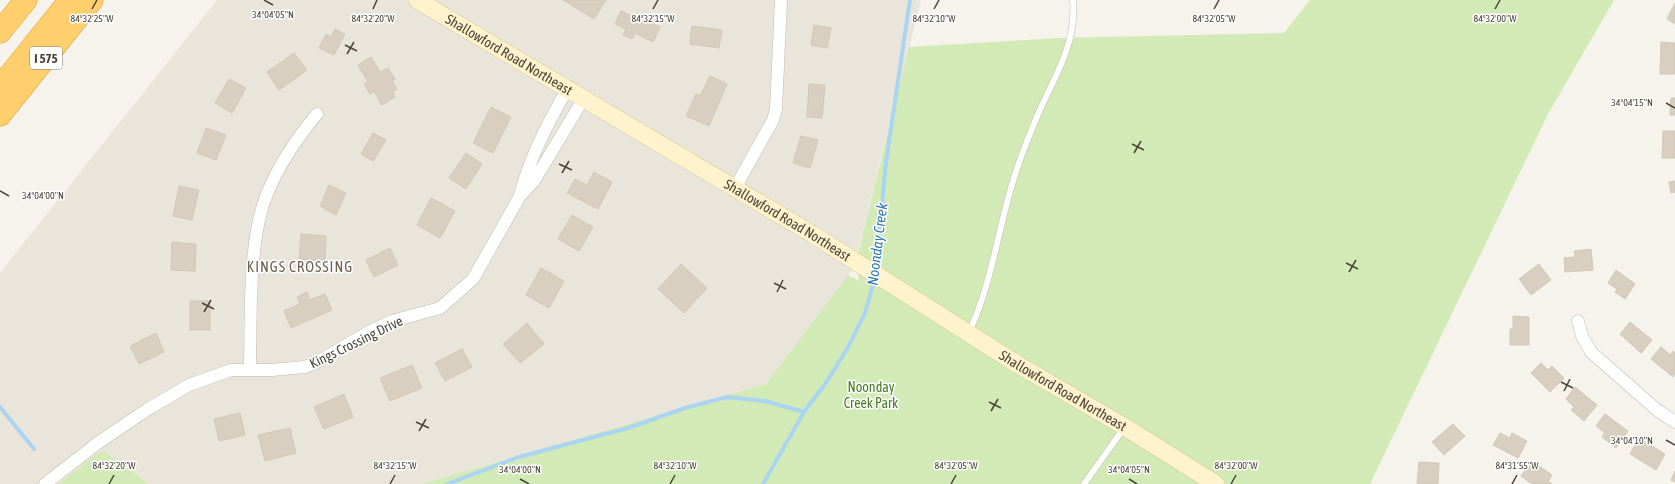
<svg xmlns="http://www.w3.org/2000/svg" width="1675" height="484" viewBox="0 0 1675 484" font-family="'Asap Condensed',sans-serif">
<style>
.residential{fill:#eae5da}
.green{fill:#d2eab5}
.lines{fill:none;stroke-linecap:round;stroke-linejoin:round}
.stream{stroke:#a9d4f2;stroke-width:4}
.building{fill:#d8cfc1;stroke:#d3c7b4}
.lane-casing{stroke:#c2bbae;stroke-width:7}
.street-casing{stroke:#c2bbae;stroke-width:13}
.secondary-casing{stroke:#d6c79b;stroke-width:18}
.highway-casing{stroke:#e0a43c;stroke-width:23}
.lane{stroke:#fff;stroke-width:6}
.street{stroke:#fff;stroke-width:12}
.secondary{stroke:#fff3cd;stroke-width:17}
.highway{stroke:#ffcf6e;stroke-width:22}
.ticks{fill:none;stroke:#4b4439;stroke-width:1.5}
.labels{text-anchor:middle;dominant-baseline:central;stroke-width:3;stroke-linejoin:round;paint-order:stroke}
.shield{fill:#fff;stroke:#817c74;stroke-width:1}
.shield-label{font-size:13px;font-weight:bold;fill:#4b4439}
.street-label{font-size:14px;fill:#4b4439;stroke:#fff}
.park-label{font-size:14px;fill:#4a7f2a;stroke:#fff}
.water-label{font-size:15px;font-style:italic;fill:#2e7ab2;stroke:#fff}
.neighbourhood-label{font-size:15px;letter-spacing:1px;fill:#6e6250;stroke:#fff}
.ticks-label{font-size:10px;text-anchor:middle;fill:#4b4439;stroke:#fff;stroke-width:3;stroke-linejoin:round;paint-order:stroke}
</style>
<rect width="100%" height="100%" fill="#f6f3ec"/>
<polygon class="residential" points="217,0 921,0 853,269 766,384 421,484 149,484 102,450 58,484 0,484 0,273"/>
<g class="green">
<polygon points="1310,0 1614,0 1548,114 1370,484 421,484 766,384 848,275 859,281 856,261 909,47 1058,38 1284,33"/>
<polygon points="102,450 149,484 58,484"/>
</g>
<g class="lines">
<g class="stream">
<polyline points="876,269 886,162 910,0"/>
<polyline points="0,407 34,449"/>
<polyline points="447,484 519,457 628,428 685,408 727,397 765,401 804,412"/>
<polyline points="763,484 804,412 828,380 848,347 865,313 875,278"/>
</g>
</g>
<g class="building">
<polygon points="563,0 606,0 594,19"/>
<polygon points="1675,3 1675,24 1667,19"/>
<polygon points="621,11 632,16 633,14 660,27 653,42 635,33 632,39 623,35 626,29 615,24"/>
<polygon points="814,25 831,28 827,48 811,45"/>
<polygon points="692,26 722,30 719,48 690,44"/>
<polygon points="335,29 345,34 334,55 319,48 326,34 331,37"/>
<polygon points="1661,42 1675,43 1675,74 1660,74"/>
<polygon points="294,53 307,70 279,90 267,72"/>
<polygon points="371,57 380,72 388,68 395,79 392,81 397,89 392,92 395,97 382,105 374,91 370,94 364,84 368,82 358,65"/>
<polygon points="710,76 727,84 709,126 686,116 696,94 700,96"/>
<polygon points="229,79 246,88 232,113 215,103"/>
<polygon points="809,84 825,85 822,118 807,117"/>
<polygon points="1671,98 1675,98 1675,115 1670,115"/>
<polygon points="491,107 511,117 493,153 473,143"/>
<polygon points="206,128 226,135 216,160 197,153"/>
<polygon points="1663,131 1675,131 1675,158 1662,158"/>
<polygon points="373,133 386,140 373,161 361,154"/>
<polygon points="801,136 818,140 810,168 793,163"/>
<polygon points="466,153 482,164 466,189 449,178"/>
<polygon points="594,172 612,182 598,209 567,193 575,179 587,185"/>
<polygon points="1675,181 1675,192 1671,193 1669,182"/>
<polygon points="329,185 346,193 336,215 320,206"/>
<polygon points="179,186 199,190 192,220 173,216"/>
<polygon points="431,198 455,211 440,238 417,225"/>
<polygon points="572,215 593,227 579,251 558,239"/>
<polygon points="301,234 326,236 325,261 299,259"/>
<polygon points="172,242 196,244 195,271 171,270"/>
<polygon points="390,248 398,265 374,277 366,260"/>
<polygon points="1591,249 1593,270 1565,272 1564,258 1575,257 1574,251"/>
<polygon points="681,264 707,288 684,313 658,289"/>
<polygon points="1539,264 1551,280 1531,295 1519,279"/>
<polygon points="541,268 564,281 549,308 526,295"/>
<polygon points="1616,270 1635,284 1625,299 1615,292 1617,289 1608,283"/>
<polygon points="307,292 310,300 325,294 332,310 291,328 284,311 300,304 297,297"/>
<rect x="190" y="301" width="20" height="29"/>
<polygon points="1513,316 1529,317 1529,345 1510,345 1510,329 1513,329"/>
<polygon points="1630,322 1652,340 1641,353 1620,334"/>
<polygon points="527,323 544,344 520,363 503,344"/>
<polygon points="156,333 164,352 139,364 130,346"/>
<polygon points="1661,347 1670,355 1673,351 1675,353 1675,374 1673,377 1651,359"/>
<polygon points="462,349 472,367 445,381 435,363"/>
<polygon points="1541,363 1548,370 1552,366 1564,378 1550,392 1531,373"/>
<polygon points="412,365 422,388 390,401 380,378"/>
<polygon points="1575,387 1597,405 1584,421 1571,410 1574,407 1566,399"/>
<polygon points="344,394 353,417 324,429 314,407"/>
<polygon points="240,413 245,435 219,441 214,419"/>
<polygon points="1605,414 1628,431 1616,448 1602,437 1605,433 1596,426"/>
<polygon points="1453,424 1465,436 1444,455 1432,442"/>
<polygon points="290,428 296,453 265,461 258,435"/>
<polygon points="1500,433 1510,438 1512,433 1527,441 1518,458 1493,445"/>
<polygon points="1639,438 1665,454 1656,470 1630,454"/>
<polygon points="1532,461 1552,475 1548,481 1552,484 1532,484 1521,476"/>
<polygon points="1419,462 1439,463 1438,484 1417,484"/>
<polygon points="1675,471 1675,482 1671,480"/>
</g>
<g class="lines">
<g class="lane-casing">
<g id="lane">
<path d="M969,332c23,-48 29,-104 45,-154 7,-23 16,-45 25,-66 16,-36 38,-70 34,-112"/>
<polyline points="1084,484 1124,428"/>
</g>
</g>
<g class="street-casing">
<g id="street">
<polyline points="735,188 773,120 776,109 781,0"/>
<path d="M520,195c10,-38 28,-73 48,-107"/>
<polyline points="1578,321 1582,336 1591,352 1657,410 1675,422"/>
<path d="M250,369c1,-50 -2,-130 17,-175 12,-30 30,-56 50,-80"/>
<polyline points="45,484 99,442 148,409 189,385 231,370 272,370 305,367 319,361 367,333 392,321 440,308 473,279 520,196 534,181 584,98"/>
</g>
</g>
<g class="secondary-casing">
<g id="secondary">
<path id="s1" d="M417,0l395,234 205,130 108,63 91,57"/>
</g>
</g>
<g class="highway-casing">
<g id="highway">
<polyline points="0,32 26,0"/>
<polyline points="0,87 70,0"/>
<polyline points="0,115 92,0"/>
</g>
</g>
<use href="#lane" class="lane"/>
<use href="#street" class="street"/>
<use href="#secondary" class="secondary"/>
<use href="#highway" class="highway"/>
</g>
<path class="ticks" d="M264,0l9,5M92,9l5,-9M373,9l4,-9M653,9l5,-9M934,9l5,-9M1214,9l5,-9M1495,9l5,-9M345,45l12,6M347,54l7,-12M1666,103l9,5M1132,144l12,6M1134,153l7,-12M559,164l13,6M562,173l7,-12M0,191l9,5M1346,263l12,6M1349,272l7,-12M774,283l12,6M777,292l6,-12M202,303l12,6M204,312l7,-12M1561,382l12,6M1564,391l6,-12M989,402l12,6M991,411l7,-12M416,422l13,6M419,431l7,-12M1666,440l9,5M520,479l9,5M1129,479l8,5M109,484l5,-9M390,484l5,-9M670,484l5,-9M951,484l5,-9M1231,484l5,-9M1512,484l5,-9"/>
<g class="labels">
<rect class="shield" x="30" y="47" width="32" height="22" rx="3"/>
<g class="shield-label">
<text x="46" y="58">I 575</text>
</g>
<g class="street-label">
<text stroke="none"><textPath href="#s1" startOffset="107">Shallowford Road Northeast</textPath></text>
<text stroke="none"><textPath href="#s1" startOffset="431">Shallowford Road Northeast</textPath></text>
<text transform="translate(356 342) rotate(-26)">Kings Crossing Drive</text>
<text stroke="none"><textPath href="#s1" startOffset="755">Shallowford Road Northeast</textPath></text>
</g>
<g class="park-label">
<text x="871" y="387">Noonday<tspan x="871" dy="16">Creek Park</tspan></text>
</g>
<g class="water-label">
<text transform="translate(877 244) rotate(-83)">Noonday Creek</text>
</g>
<g class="neighbourhood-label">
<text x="300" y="266">KINGS CROSSING</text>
</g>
</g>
<g class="ticks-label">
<text x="273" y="18">34°04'05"N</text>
<text x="92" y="22">84°32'25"W</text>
<text x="373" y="22">84°32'20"W</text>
<text x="653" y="22">84°32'15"W</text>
<text x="934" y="22">84°32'10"W</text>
<text x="1214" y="22">84°32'05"W</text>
<text x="1495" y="22">84°32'00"W</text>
<text x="1632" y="106">34°04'15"N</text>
<text x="43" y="199">34°04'00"N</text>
<text x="1632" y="444">34°04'10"N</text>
<text x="114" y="469">84°32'20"W</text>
<text x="395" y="469">84°32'15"W</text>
<text x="675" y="469">84°32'10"W</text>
<text x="956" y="469">84°32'05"W</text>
<text x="1236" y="469">84°32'00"W</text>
<text x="1517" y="469">84°31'55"W</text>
<text x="520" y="473">34°04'00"N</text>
<text x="1129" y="473">34°04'05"N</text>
</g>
</svg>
